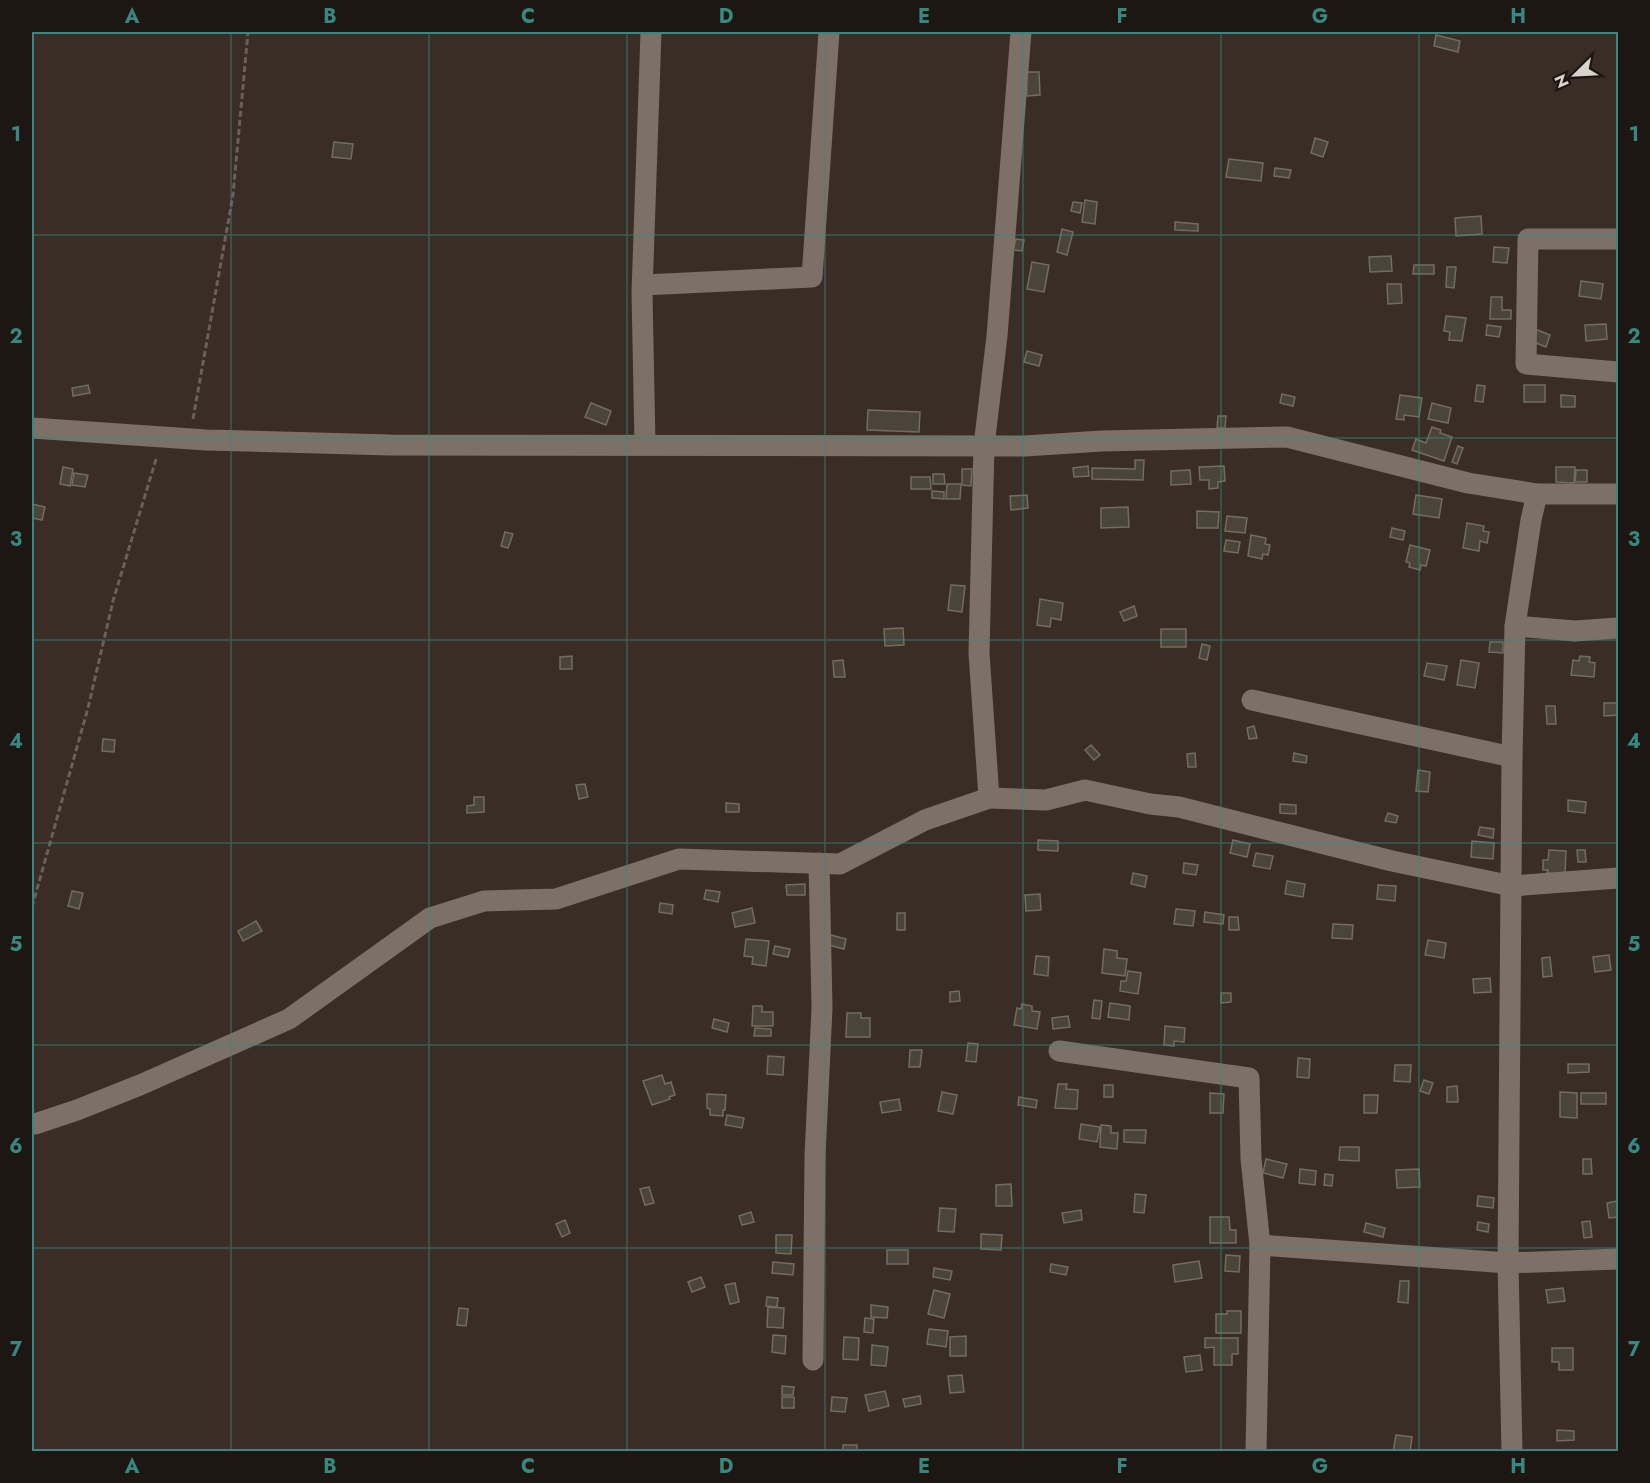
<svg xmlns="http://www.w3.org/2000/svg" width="1650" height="1483" viewBox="0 0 1650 1483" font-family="Jost,sans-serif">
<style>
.building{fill:#4a4538;stroke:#726d5f;stroke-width:1.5}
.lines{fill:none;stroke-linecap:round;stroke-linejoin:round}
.path{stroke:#6b6059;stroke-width:3;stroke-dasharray:6 3;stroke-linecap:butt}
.minor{stroke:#7d7066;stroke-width:21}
.grid{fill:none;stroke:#388881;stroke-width:1.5;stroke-opacity:0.55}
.neatline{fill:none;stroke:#388881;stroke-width:2}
.grid-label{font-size:20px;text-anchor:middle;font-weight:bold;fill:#388881}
</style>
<rect width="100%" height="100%" fill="#392d25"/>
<g class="building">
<polygon points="1436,35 1460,41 1458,52 1434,46"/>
<polygon points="1026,72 1039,72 1040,95 1027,96"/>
<polygon points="1315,138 1328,142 1323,157 1311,153"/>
<polygon points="334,142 353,144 351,159 332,157"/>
<polygon points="1229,159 1263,163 1261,181 1226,177"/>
<polygon points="1275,168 1291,170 1289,178 1274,176"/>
<polygon points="1085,200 1097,202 1095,224 1082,222"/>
<polygon points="1073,202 1082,203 1080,213 1071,211"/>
<polygon points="1481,216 1482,234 1456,236 1455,218"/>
<polygon points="1175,222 1198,224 1198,231 1175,230"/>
<polygon points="1062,229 1073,232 1067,255 1057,252"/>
<polygon points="1016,239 1024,240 1022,251 1013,250"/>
<polygon points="1494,247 1509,248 1507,263 1493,262"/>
<polygon points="1391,256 1392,271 1370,272 1369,257"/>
<polygon points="1032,262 1049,265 1044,292 1027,289"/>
<polygon points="1414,265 1434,265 1434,274 1413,274"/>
<polygon points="1447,267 1456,267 1454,288 1446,287"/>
<polygon points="1581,281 1603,284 1601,299 1579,296"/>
<polygon points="1387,284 1401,284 1402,303 1388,304"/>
<polygon points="1491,297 1502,297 1502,310 1511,310 1511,319 1490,319"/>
<polygon points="1446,316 1466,318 1462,341 1449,340 1450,332 1444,331"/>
<polygon points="1606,324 1607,339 1586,341 1585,325"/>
<polygon points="1487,325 1501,327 1499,337 1486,335"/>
<polygon points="1535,329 1550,335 1546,347 1531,341"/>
<polygon points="1027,351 1042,355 1039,366 1024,362"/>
<polygon points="88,385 90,393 73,396 72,388"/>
<polygon points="1477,385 1485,386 1483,402 1475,401"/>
<rect x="1524" y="385" width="21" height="17"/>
<polygon points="1282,394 1295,397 1293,406 1280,403"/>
<polygon points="1400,395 1422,398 1419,417 1404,415 1404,420 1396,419"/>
<polygon points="1561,395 1575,396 1575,407 1561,407"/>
<polygon points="591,403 611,411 606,425 585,417"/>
<polygon points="1432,403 1451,408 1448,423 1428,419"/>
<polygon points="868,410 920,412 919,432 867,430"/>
<polygon points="1218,416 1226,416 1225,428 1217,428"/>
<polygon points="1432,427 1441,430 1440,433 1452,437 1444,461 1412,450 1416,439 1426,443"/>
<polygon points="1458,446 1463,448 1457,464 1452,462"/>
<polygon points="1135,460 1144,460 1143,480 1092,479 1092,468 1135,469"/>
<polygon points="1088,466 1089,476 1074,477 1073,468"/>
<polygon points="1224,466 1225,481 1218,482 1218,488 1209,489 1209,480 1200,480 1199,467"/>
<polygon points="63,467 73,469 70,486 60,484"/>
<polygon points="1556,467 1575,467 1574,483 1556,482"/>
<polygon points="962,469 972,469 971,486 962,485"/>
<polygon points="1190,470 1191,484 1171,485 1171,471"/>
<polygon points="1576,470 1587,470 1587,482 1575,482"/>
<polygon points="74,473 88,475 85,487 72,485"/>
<polygon points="933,474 944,474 945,484 933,484"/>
<polygon points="911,477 930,477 931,489 911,489"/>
<polygon points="947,484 961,484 960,499 946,499"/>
<polygon points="932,491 944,492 944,499 932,498"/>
<polygon points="1027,495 1028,508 1011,510 1010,496"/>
<polygon points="1416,495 1442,499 1439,518 1413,514"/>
<polygon points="32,504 45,507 42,520 32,518"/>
<polygon points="1128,507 1129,527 1101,528 1101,508"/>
<polygon points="1197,511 1219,512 1218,528 1197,528"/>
<polygon points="1227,516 1247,518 1245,533 1225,531"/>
<polygon points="1467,523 1484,526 1483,531 1489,532 1487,543 1480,541 1479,551 1463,548"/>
<polygon points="1392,528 1405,531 1403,540 1390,537"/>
<polygon points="505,532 513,534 508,548 501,546"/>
<polygon points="1251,535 1266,538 1265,544 1270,545 1268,555 1263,554 1262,559 1248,556"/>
<polygon points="1226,540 1240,542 1238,553 1224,551"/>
<polygon points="1410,545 1430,550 1426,566 1421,565 1420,570 1409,567 1410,563 1406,562"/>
<polygon points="951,585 965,586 962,612 948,610"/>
<polygon points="1040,599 1063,603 1061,620 1051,618 1050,627 1037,625"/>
<polygon points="1134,606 1137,616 1124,621 1120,612"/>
<polygon points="903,628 904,645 885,646 884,629"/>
<rect x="1161" y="629" width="25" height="18"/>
<polygon points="1490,642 1503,642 1503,653 1489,652"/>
<polygon points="1202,644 1210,646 1207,660 1199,658"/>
<polygon points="572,656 572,669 560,669 560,657"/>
<polygon points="1580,656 1590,657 1589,662 1595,663 1594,677 1571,675 1573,660 1579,661"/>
<polygon points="843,660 845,677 834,677 833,661"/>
<polygon points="1461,660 1479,663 1475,688 1457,685"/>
<polygon points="1427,663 1447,666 1444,680 1424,676"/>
<polygon points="1604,703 1618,703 1618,715 1604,716"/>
<polygon points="1546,706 1555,706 1556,724 1547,724"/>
<polygon points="1254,726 1257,738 1249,739 1247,728"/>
<polygon points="103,739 115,740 114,752 102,751"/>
<polygon points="1091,745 1100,755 1094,760 1085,750"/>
<polygon points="1195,753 1196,767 1188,767 1187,754"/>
<polygon points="1294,753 1307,756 1306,763 1293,761"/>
<polygon points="1418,770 1430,772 1428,792 1416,791"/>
<polygon points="585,784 588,797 579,799 576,785"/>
<polygon points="474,797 484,797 484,812 467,813 467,806 474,805"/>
<polygon points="1568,800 1586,802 1585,813 1568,811"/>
<polygon points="726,803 739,804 739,812 726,812"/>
<polygon points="1280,804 1296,805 1296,814 1280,813"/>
<polygon points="1388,813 1398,816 1396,823 1385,821"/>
<polygon points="1480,827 1494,829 1493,838 1478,835"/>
<polygon points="1038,840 1058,841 1058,851 1038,850"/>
<polygon points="1233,840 1250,844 1247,857 1230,853"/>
<polygon points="1472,841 1494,843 1493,859 1471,857"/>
<polygon points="1549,850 1566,851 1565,875 1547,873 1548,870 1543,870 1543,860 1548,860"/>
<polygon points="1577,850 1585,850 1586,862 1578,862"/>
<polygon points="1256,853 1273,856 1270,869 1253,866"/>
<polygon points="1184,863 1198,865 1196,875 1183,873"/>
<polygon points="1133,873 1147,876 1145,887 1131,884"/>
<polygon points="1287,881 1305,884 1303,897 1285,894"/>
<polygon points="805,884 805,895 787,895 786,885"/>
<polygon points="1378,885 1396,886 1395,901 1377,899"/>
<polygon points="706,890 720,892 718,902 704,899"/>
<polygon points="72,891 83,893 79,909 68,906"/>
<polygon points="1040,894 1041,910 1026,911 1025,895"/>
<polygon points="660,903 673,905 672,914 659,912"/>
<polygon points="752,908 755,923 735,927 732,913"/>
<polygon points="1176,909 1195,911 1193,926 1174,924"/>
<polygon points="1205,912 1224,915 1223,924 1204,922"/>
<rect x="897" y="913" width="8" height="17"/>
<polygon points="1229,917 1238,917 1239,930 1229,930"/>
<polygon points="256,921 262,931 243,941 238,931"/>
<polygon points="1333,924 1353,925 1352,939 1332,938"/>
<polygon points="831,935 846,939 844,949 828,945"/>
<polygon points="746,939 769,941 766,966 752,964 753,957 744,956"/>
<polygon points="1428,940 1446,943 1444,958 1425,955"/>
<polygon points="775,946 790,949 788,957 773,954"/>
<polygon points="1104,949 1117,951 1117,958 1127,959 1125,976 1102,973"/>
<polygon points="1609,955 1611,970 1595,972 1593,957"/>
<polygon points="1036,956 1049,957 1048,976 1034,974"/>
<polygon points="1550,957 1552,976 1543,977 1542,958"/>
<polygon points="1128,971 1141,973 1138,994 1120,991 1121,981 1126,981"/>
<polygon points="1490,978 1491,992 1474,993 1473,979"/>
<polygon points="959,991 960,1001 950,1002 950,992"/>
<polygon points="1221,993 1231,993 1231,1002 1221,1003"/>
<polygon points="1094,1000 1102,1001 1100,1019 1092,1018"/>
<polygon points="1110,1003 1130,1006 1129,1020 1108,1017"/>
<polygon points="1022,1004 1032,1006 1032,1011 1040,1012 1037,1029 1014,1025 1017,1008 1021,1009"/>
<polygon points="753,1006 762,1006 762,1012 773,1012 773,1026 752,1026"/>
<polygon points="847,1013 861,1013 861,1018 870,1018 870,1037 846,1037"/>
<polygon points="1068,1016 1070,1027 1053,1029 1052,1018"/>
<polygon points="714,1019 729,1023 727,1032 712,1028"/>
<polygon points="1165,1026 1185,1028 1184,1042 1174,1041 1174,1046 1164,1045"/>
<polygon points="755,1028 771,1029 771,1036 754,1036"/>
<polygon points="968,1043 978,1044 976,1062 966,1061"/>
<polygon points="910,1050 922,1050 920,1067 909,1067"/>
<polygon points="768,1056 784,1057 783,1075 767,1074"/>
<polygon points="1298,1058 1310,1059 1309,1078 1297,1077"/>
<polygon points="1568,1064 1589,1064 1589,1072 1568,1073"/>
<polygon points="1395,1065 1411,1065 1410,1082 1394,1081"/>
<polygon points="662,1075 665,1084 671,1082 675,1095 669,1097 670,1099 652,1105 643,1081"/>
<polygon points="1424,1080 1433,1083 1429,1094 1420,1091"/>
<polygon points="1058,1084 1067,1084 1066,1089 1078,1090 1077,1109 1055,1108"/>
<rect x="1104" y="1085" width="9" height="12"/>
<polygon points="1457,1086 1458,1102 1447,1102 1447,1087"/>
<polygon points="942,1092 957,1095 953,1114 938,1111"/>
<polygon points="1560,1092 1577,1093 1577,1118 1560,1117"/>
<polygon points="1210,1093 1224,1094 1223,1113 1210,1113"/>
<rect x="1581" y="1093" width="25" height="11"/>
<polygon points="707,1094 726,1095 725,1110 723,1110 723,1116 710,1115 710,1109 707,1108"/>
<polygon points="1364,1095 1378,1095 1377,1113 1364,1113"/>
<polygon points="1019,1097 1037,1100 1036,1108 1018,1105"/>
<polygon points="899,1099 901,1110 882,1113 880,1102"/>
<polygon points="727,1115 744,1118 742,1128 725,1125"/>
<polygon points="1081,1124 1100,1127 1097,1142 1079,1139"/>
<polygon points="1101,1125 1111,1126 1111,1133 1118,1133 1117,1149 1100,1147"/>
<polygon points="1124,1130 1146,1130 1145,1143 1124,1142"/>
<polygon points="1340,1147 1359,1147 1359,1161 1339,1160"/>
<polygon points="1266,1159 1287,1164 1283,1178 1263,1173"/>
<polygon points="1583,1159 1591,1159 1592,1174 1583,1174"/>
<polygon points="1300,1169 1316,1171 1315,1185 1299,1183"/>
<polygon points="1419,1169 1420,1187 1397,1188 1396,1170"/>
<polygon points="1325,1174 1333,1175 1332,1186 1324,1185"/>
<polygon points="1011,1184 1012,1206 996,1206 996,1185"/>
<polygon points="649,1187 654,1203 645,1205 640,1189"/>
<polygon points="1135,1194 1146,1195 1144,1213 1134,1212"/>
<polygon points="1478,1196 1494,1198 1493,1208 1477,1206"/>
<polygon points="1618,1201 1618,1217 1609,1218 1607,1203"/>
<polygon points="940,1208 956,1209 954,1232 938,1231"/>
<polygon points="1081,1210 1082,1220 1064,1223 1062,1213"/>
<polygon points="751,1212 754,1222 742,1225 739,1216"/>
<polygon points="1210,1217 1229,1217 1230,1230 1236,1230 1236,1243 1210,1243"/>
<polygon points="565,1220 570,1233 562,1237 556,1224"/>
<polygon points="1590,1221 1592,1237 1584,1238 1582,1222"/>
<polygon points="1478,1222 1489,1224 1488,1232 1477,1230"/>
<polygon points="1366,1223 1385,1228 1383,1237 1364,1232"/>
<polygon points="981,1234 1002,1235 1001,1250 981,1249"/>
<polygon points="776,1235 792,1235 791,1254 776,1253"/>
<rect x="887" y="1250" width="21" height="14"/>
<polygon points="1226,1255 1240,1256 1239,1272 1225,1271"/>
<polygon points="1199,1261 1202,1278 1175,1282 1173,1265"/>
<polygon points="773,1262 794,1264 793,1275 772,1273"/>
<polygon points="1051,1264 1068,1267 1066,1275 1050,1272"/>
<polygon points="934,1268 952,1271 950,1280 933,1277"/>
<polygon points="701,1277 705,1287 692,1292 688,1282"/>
<polygon points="1400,1281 1409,1281 1408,1303 1398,1302"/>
<polygon points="735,1283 739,1302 730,1304 725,1285"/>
<polygon points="1563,1288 1565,1301 1548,1303 1546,1290"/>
<polygon points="934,1290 950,1294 944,1318 928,1314"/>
<polygon points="767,1297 778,1298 777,1307 766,1306"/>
<polygon points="871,1305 888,1307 887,1318 871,1317"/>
<polygon points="768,1307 784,1308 783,1328 767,1327"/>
<polygon points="459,1308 468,1309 466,1326 457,1325"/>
<polygon points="1227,1311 1241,1311 1241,1333 1216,1333 1216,1314 1227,1314"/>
<polygon points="865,1318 874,1319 873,1333 864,1332"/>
<polygon points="929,1329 948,1331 946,1347 927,1344"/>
<polygon points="773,1335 786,1336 785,1354 772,1352"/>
<polygon points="966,1336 966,1356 950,1356 950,1337"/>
<polygon points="844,1337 859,1338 858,1360 843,1359"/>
<polygon points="1205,1338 1238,1338 1238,1354 1232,1354 1232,1365 1214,1365 1214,1347 1205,1348"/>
<polygon points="872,1345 888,1347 886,1366 871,1365"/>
<polygon points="1552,1348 1573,1348 1573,1370 1559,1370 1559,1362 1552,1362"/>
<polygon points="1200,1355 1202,1370 1186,1372 1184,1357"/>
<polygon points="962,1375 964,1392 950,1393 948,1376"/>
<polygon points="782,1386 794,1387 793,1395 782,1395"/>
<polygon points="885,1391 889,1406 869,1411 865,1395"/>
<polygon points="920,1396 921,1404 905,1407 903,1399"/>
<rect x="782" y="1397" width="12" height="11"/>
<polygon points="832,1397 847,1398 845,1412 831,1411"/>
<polygon points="1557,1430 1574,1431 1574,1440 1557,1441"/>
<polygon points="1396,1435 1412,1437 1410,1452 1393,1452"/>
<rect x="843" y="1445" width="14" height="7"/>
</g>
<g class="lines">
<g class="path">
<polyline points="193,419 233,195 248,32"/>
<polyline points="32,907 88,708 113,601 157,456"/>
</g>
<g class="minor">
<polyline points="1618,239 1528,239 1526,364 1618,372"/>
<polyline points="643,285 812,277 829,32"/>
<polyline points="32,428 206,440 390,445 1025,446 1102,441 1287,437 1468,483 1537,494 1618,494"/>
<polyline points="645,445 642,292 651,32"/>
<polyline points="1515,626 1575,631 1618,628"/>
<polyline points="1252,700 1512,757"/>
<polyline points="989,798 1046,800 1085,790 1150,804 1179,807 1392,861 1512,886 1618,878"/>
<polyline points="1059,1051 1249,1078 1251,1159 1260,1245 1508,1263 1618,1259"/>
<polyline points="32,1123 35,1124 77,1110 140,1085 289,1019 430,918 484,901 556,899 679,859 840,864 925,820 989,798 979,653 984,446 997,336 1021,32"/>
<polyline points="813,1360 815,1156 822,1008 819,863"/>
<polyline points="1256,1452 1260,1245"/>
<polyline points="1512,1452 1508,1263 1512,757 1515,626 1531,520 1537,494"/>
</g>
</g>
<path class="grid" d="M231,32v1420M429,32v1420M627,32v1420M825,32v1420M1023,32v1420M1221,32v1420M1419,32v1420M32,235h1586M32,438h1586M32,640h1586M32,843h1586M32,1045h1586M32,1248h1586"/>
<rect width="1650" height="1483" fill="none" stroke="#1c1713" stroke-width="66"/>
<g transform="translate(1575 75) rotate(246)" stroke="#1c1713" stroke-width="4.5" paint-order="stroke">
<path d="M0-4.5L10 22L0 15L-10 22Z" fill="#dad2cc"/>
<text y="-9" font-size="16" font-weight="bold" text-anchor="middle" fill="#dad2cc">N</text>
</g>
<rect x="33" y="33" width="1584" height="1417" class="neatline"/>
<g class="grid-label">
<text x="132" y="23">A</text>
<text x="330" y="23">B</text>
<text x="528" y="23">C</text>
<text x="726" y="23">D</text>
<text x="924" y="23">E</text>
<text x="1122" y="23">F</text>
<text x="1320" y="23">G</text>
<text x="1518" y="23">H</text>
<text x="16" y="141">1</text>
<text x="1634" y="141">1</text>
<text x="16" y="343">2</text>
<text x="1634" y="343">2</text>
<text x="16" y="546">3</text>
<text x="1634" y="546">3</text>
<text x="16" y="748">4</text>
<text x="1634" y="748">4</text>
<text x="16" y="951">5</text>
<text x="1634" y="951">5</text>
<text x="16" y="1153">6</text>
<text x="1634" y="1153">6</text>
<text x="16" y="1356">7</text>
<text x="1634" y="1356">7</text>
<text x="132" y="1473">A</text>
<text x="330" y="1473">B</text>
<text x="528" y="1473">C</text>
<text x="726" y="1473">D</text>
<text x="924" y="1473">E</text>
<text x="1122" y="1473">F</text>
<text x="1320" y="1473">G</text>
<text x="1518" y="1473">H</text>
</g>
</svg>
